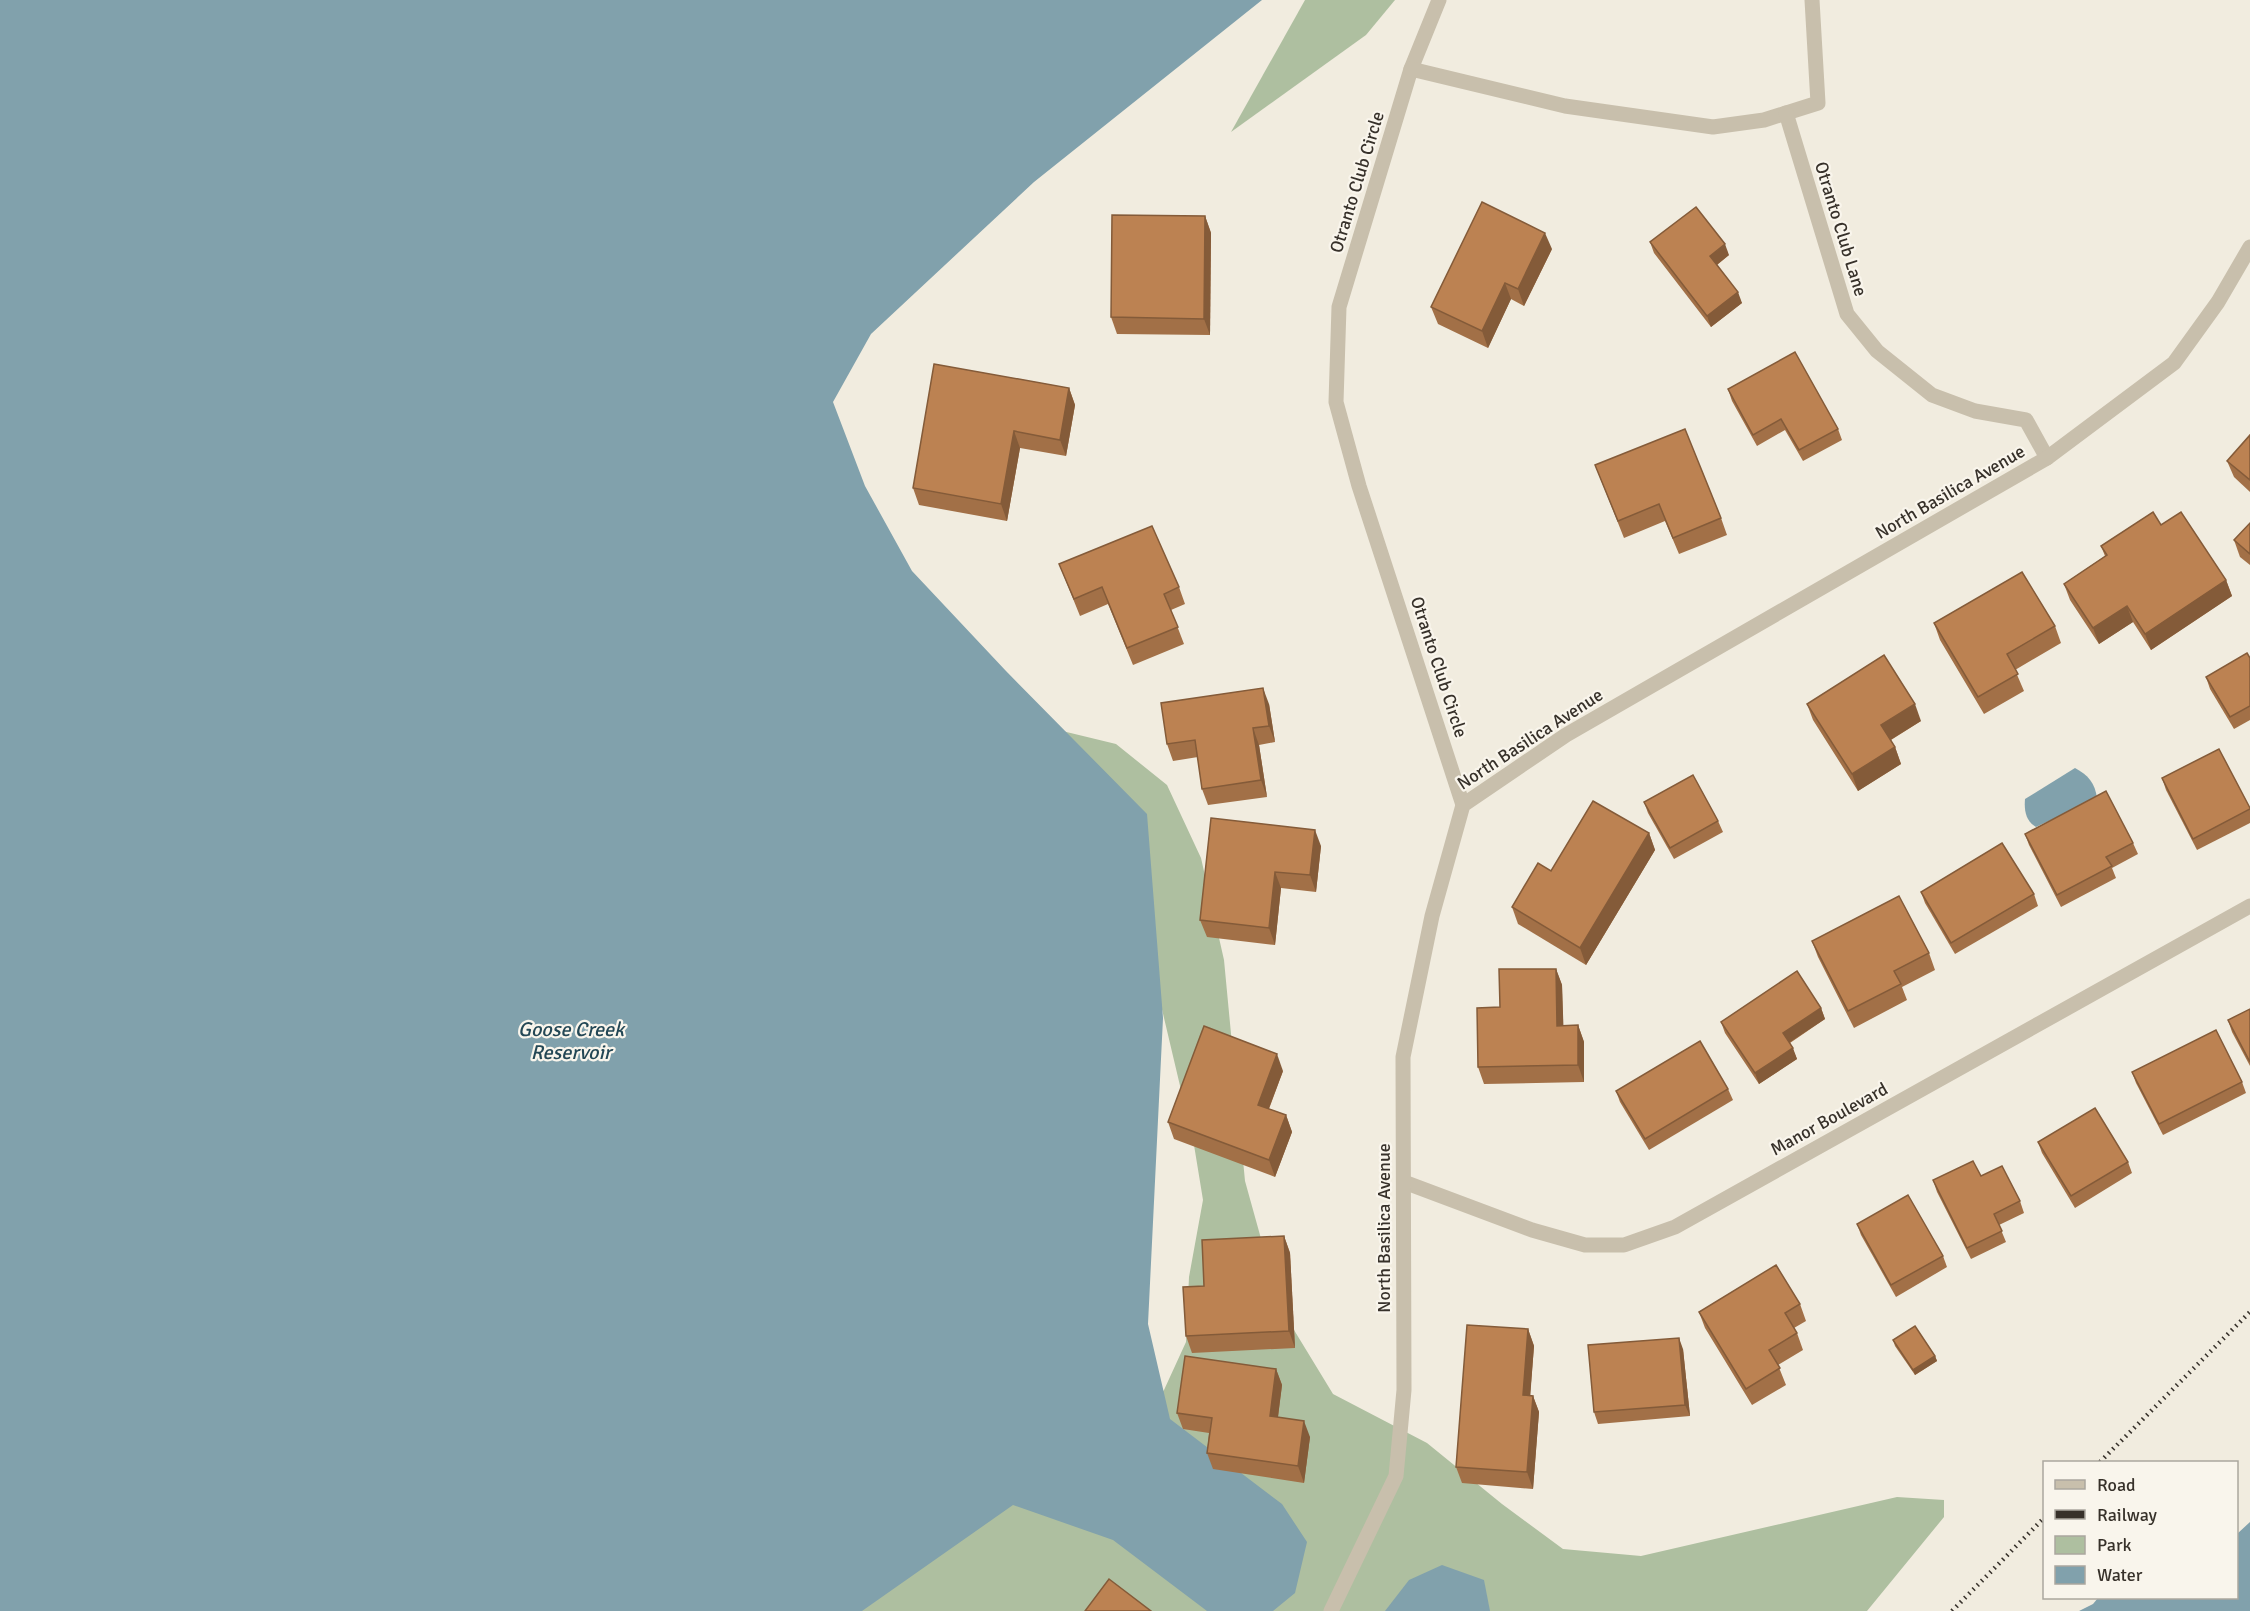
<svg xmlns="http://www.w3.org/2000/svg" width="2250" height="1611" viewBox="0 0 2250 1611" font-family="Signika,sans-serif">
<style>
.green{fill:#aebfa0}
.water{fill:#81a1ac}
.lines{fill:none;stroke-linecap:round;stroke-linejoin:round}
.minor{stroke:#c8bfac;stroke-width:15}
.rail{stroke:#37312a;stroke-width:4.5;stroke-dasharray:1.5 4.5;stroke-linecap:butt}
.wall{fill:#a27047}
.shaded-wall{fill:#845b39}
.building{fill:#bc8252;stroke:#845b39;stroke-width:1.5}
.labels{text-anchor:middle;dominant-baseline:central;stroke-width:4.5;stroke-linejoin:round;paint-order:stroke}
.street-label{font-size:18px;fill:#37312a;stroke:#f9f5ec}
.water-label{font-size:20px;font-style:italic;fill:#234755;stroke:#f9f5ec}
</style>
<rect width="100%" height="100%" fill="#f1ecdf"/>
<g class="green">
<polygon points="1305,0 1395,0 1366,35 1231,132"/>
<polygon points="1005,717 1116,744 1167,785 1201,858 1224,960 1245,1181 1280,1307 1333,1394 1427,1443 1502,1504 1563,1549 1641,1556 1897,1497 1944,1500 1944,1517 1867,1611 818,1611 1147,1412 1164,1390 1186,1342 1189,1277 1203,1200 1194,1145 1156,984"/>
</g>
<g class="water">
<polygon points="0,0 1262,0 1034,182 871,334 833,402 865,486 912,571 1006,671 1147,814 1163,1018 1148,1324 1170,1419 1282,1504 1307,1542 1295,1593 1273,1611 1207,1611 1113,1540 1013,1505 862,1611 0,1611"/>
<path d="M2075,768c13,7 20,15 22,30l-61,29c-10,-6 -12,-16 -11,-28z"/>
<polygon points="2250,1522 2250,1611 2079,1611 2093,1604 2098,1598 2236,1598 2237,1534"/>
<polygon points="1442,1565 1484,1580 1490,1611 1385,1611 1409,1580"/>
</g>
<g class="lines">
<g class="minor">
<polyline points="1439,0 1411,69 1339,307 1336,402 1359,486 1463,805"/>
<polyline points="1411,69 1565,106 1713,127 1764,120 1818,103 1812,0"/>
<polyline points="1786,113 1847,314 1877,351 1932,395 1975,411 2026,420 2047,458"/>
<polyline points="1404,1182 1532,1230 1585,1245 1624,1245 1675,1227 2250,906"/>
<polyline points="1331,1611 1396,1476 1404,1390 1403,1057 1432,916 1463,805 1566,735 2047,458 2174,363 2218,302 2250,247"/>
</g>
<g class="rail">
<polyline points="2100,1462 2250,1312"/>
<polyline points="1952,1611 2044,1518"/>
</g>
</g>
<g class="wall">
<polygon points="1205,216 1211,233 1210,335 1117,334 1111,317"/>
<polygon points="1650,242 1729,255 1717,265 1742,303 1711,327 1654,253"/>
<polygon points="1552,249 1524,306 1511,299 1488,348 1438,324 1431,307"/>
<polygon points="1069,388 1075,405 1066,456 1020,448 1007,521 919,505 913,488"/>
<polygon points="1728,389 1838,429 1842,440 1803,461 1785,430 1757,446 1732,401"/>
<polygon points="2250,435 2250,492 2234,477 2227,461"/>
<polygon points="1595,465 1721,518 1727,535 1679,554 1665,521 1624,538"/>
<polygon points="2250,523 2250,565 2240,557 2234,540"/>
<polygon points="2161,525 2226,580 2232,596 2151,650 2133,622 2099,644 2070,600 2064,584 2105,556 2101,546"/>
<polygon points="1059,564 1179,587 1185,604 1171,610 1184,644 1133,665 1108,604 1080,616"/>
<polygon points="1934,623 2055,626 2061,643 2015,670 2024,691 1984,714 1940,640"/>
<polygon points="2250,658 2250,720 2234,729 2210,689 2206,677"/>
<polygon points="1269,704 1275,742 1259,745 1267,797 1208,805 1202,789 1198,757 1173,761 1167,744"/>
<polygon points="1807,704 1921,721 1891,740 1895,747 1901,764 1858,791 1813,720"/>
<polygon points="2162,778 2250,808 2250,823 2197,850 2166,790"/>
<polygon points="1644,802 1718,821 1723,832 1674,859 1648,813"/>
<polygon points="1211,818 1321,846 1316,892 1281,888 1275,945 1207,937 1200,920"/>
<polygon points="1649,833 1655,850 1586,965 1518,924 1512,907 1551,871"/>
<polygon points="2025,834 2133,843 2138,854 2112,868 2116,878 2061,907 2029,845"/>
<polygon points="1921,892 2034,894 2038,906 1955,954 1925,903"/>
<polygon points="1812,941 1929,953 1935,970 1902,987 1907,1000 1854,1028 1818,957"/>
<polygon points="1556,969 1562,985 1563,1025 1578,1025 1584,1042 1584,1082 1484,1084 1478,1067 1500,1007"/>
<polygon points="1821,1008 1825,1019 1790,1043 1797,1059 1759,1084 1725,1033 1721,1022"/>
<polygon points="2250,1009 2250,1066 2232,1032 2228,1020"/>
<polygon points="1283,1071 1269,1109 1286,1115 1292,1132 1275,1177 1174,1139 1168,1122"/>
<polygon points="2132,1072 2242,1082 2246,1093 2163,1135 2136,1083"/>
<polygon points="1728,1089 1733,1100 1649,1150 1620,1102 1616,1091"/>
<polygon points="2038,1142 2128,1162 2132,1173 2075,1208 2042,1153"/>
<polygon points="1981,1176 2020,1201 2024,1213 1999,1225 2006,1242 1971,1259 1937,1192 1933,1180"/>
<polygon points="1857,1224 1943,1256 1947,1267 1896,1297 1861,1235"/>
<polygon points="1284,1236 1290,1253 1295,1348 1192,1353 1186,1336 1204,1286"/>
<polygon points="1800,1304 1806,1321 1794,1328 1797,1333 1803,1350 1778,1365 1786,1385 1752,1405 1705,1328 1699,1312"/>
<polygon points="1528,1329 1534,1346 1530,1396 1533,1396 1539,1412 1533,1489 1462,1483 1456,1467"/>
<polygon points="1893,1340 1935,1356 1937,1361 1915,1375 1895,1346"/>
<polygon points="1683,1349 1690,1416 1598,1424 1594,1412"/>
<polygon points="1276,1369 1282,1385 1278,1417 1310,1437 1304,1483 1213,1469 1207,1453 1209,1433 1183,1429 1177,1413"/>
</g>
<g class="shaded-wall">
<polygon points="1205,216 1211,233 1210,335 1204,319"/>
<polygon points="1545,233 1552,249 1524,306 1518,289"/>
<polygon points="1725,244 1729,255 1714,267 1710,256"/>
<polygon points="1505,283 1511,299 1488,348 1482,331"/>
<polygon points="1738,292 1742,303 1711,327 1707,316"/>
<polygon points="1069,388 1075,405 1066,456 1060,440"/>
<polygon points="1014,431 1020,448 1007,521 1001,504"/>
<polygon points="2226,580 2232,596 2151,650 2145,634"/>
<polygon points="2127,606 2133,622 2099,644 2093,628"/>
<polygon points="1263,688 1269,704 1275,742 1269,726"/>
<polygon points="1915,704 1921,721 1887,742 1881,725"/>
<polygon points="1253,728 1259,745 1267,797 1261,780"/>
<polygon points="1895,747 1901,764 1858,791 1852,774"/>
<polygon points="1315,830 1321,846 1316,892 1310,875"/>
<polygon points="1649,833 1655,850 1586,965 1580,948"/>
<polygon points="1275,872 1281,888 1275,945 1269,928"/>
<polygon points="1556,969 1562,985 1564,1042 1557,1026"/>
<polygon points="1821,1008 1825,1019 1787,1044 1783,1033"/>
<polygon points="1578,1025 1584,1042 1584,1082 1578,1065"/>
<polygon points="1793,1048 1797,1059 1759,1084 1755,1073"/>
<polygon points="1277,1054 1283,1071 1264,1121 1258,1105"/>
<polygon points="1286,1115 1292,1132 1275,1177 1269,1160"/>
<polygon points="1284,1236 1290,1253 1295,1348 1289,1331"/>
<polygon points="1528,1329 1534,1346 1529,1412 1523,1395"/>
<polygon points="1679,1338 1683,1349 1690,1416 1685,1405"/>
<polygon points="1935,1356 1937,1361 1915,1375 1913,1370"/>
<polygon points="1276,1369 1282,1385 1276,1432 1270,1416"/>
<polygon points="1533,1396 1539,1412 1533,1489 1527,1472"/>
<polygon points="1304,1421 1310,1437 1304,1483 1298,1466"/>
</g>
<g class="building">
<polygon points="1482,202 1545,233 1518,289 1505,283 1482,331 1431,307"/>
<polygon points="1696,207 1725,244 1710,256 1738,292 1707,316 1650,242"/>
<polygon points="1112,215 1205,216 1204,319 1111,317"/>
<polygon points="1795,352 1838,429 1799,450 1781,419 1753,435 1728,389"/>
<polygon points="934,364 1069,388 1060,440 1014,431 1001,504 913,488"/>
<polygon points="1685,429 1721,518 1673,538 1659,504 1618,521 1595,465"/>
<polygon points="2250,435 2250,480 2227,461"/>
<polygon points="2153,512 2161,525 2181,512 2226,580 2145,634 2127,606 2093,628 2064,584 2107,555 2101,546"/>
<polygon points="2250,523 2250,554 2234,540"/>
<polygon points="1152,526 1179,587 1164,594 1178,627 1127,648 1102,587 1074,599 1059,564"/>
<polygon points="2022,572 2055,626 2007,654 2018,674 1978,697 1934,623"/>
<polygon points="2247,653 2250,658 2250,706 2230,717 2206,677"/>
<polygon points="1884,655 1915,704 1881,725 1895,747 1852,774 1807,704"/>
<polygon points="1263,688 1269,726 1253,728 1261,780 1202,789 1195,740 1167,744 1161,703"/>
<polygon points="2219,749 2250,808 2250,809 2193,839 2162,778"/>
<polygon points="1693,775 1718,821 1670,848 1644,802"/>
<polygon points="2106,791 2133,843 2106,857 2112,866 2057,895 2025,834"/>
<polygon points="1593,801 1649,833 1580,948 1512,907 1538,863 1551,871"/>
<polygon points="1211,818 1315,830 1310,875 1275,872 1269,928 1200,920"/>
<polygon points="2002,843 2034,894 1951,943 1921,892"/>
<polygon points="1899,896 1929,953 1894,971 1901,984 1848,1011 1812,941"/>
<polygon points="1499,969 1556,969 1557,1026 1578,1025 1578,1065 1478,1067 1477,1008 1500,1007"/>
<polygon points="1797,971 1821,1008 1783,1033 1793,1048 1755,1073 1721,1022"/>
<polygon points="2250,1009 2250,1062 2228,1020"/>
<polygon points="1204,1026 1277,1054 1258,1105 1286,1115 1269,1160 1168,1122"/>
<polygon points="2216,1030 2242,1082 2159,1124 2132,1072"/>
<polygon points="1700,1041 1728,1089 1645,1139 1616,1091"/>
<polygon points="2095,1108 2128,1162 2071,1196 2038,1142"/>
<polygon points="1973,1161 1981,1176 2002,1166 2020,1201 1994,1214 2002,1231 1967,1248 1933,1180"/>
<polygon points="1908,1195 1943,1256 1891,1285 1857,1224"/>
<polygon points="1284,1236 1289,1331 1186,1336 1183,1287 1204,1286 1202,1240"/>
<polygon points="1776,1265 1800,1304 1785,1313 1797,1333 1769,1350 1780,1368 1746,1389 1699,1312"/>
<polygon points="1467,1325 1528,1329 1523,1395 1533,1396 1527,1472 1456,1467"/>
<polygon points="1915,1326 1935,1356 1913,1370 1893,1340"/>
<polygon points="1679,1338 1685,1405 1594,1412 1588,1345"/>
<polygon points="1185,1356 1276,1369 1270,1416 1304,1421 1298,1466 1207,1453 1212,1418 1177,1413"/>
<polygon points="1109,1579 1151,1611 1085,1611"/>
</g>
<g class="labels">
<g class="street-label">
<text transform="translate(1357 182) rotate(-73)">Otranto Club Circle</text>
<text transform="translate(1841 229) rotate(73)">Otranto Club Lane</text>
<text transform="translate(1950 492) rotate(-30)">North Basilica Avenue</text>
<text transform="translate(1439 667) rotate(72)">Otranto Club Circle</text>
<text transform="translate(1530 739) rotate(-33)">North Basilica Avenue</text>
<text transform="translate(1829 1119) rotate(-29)">Manor Boulevard</text>
<text transform="translate(1384 1228) rotate(-90)">North Basilica Avenue</text>
</g>
<g class="water-label">
<text x="571" y="1029">Goose Creek<tspan x="571" dy="23">Reservoir</tspan></text>
</g>
</g>
<rect x="2043" y="1461" width="195" height="138" fill="#f9f5ec" stroke="#aba79e" stroke-width="1.5"/>
<rect x="2055" y="1480" width="30" height="9" fill="#c8bfac" stroke="#aba79e" stroke-width="1.5"/>
<text x="2097" y="1491" font-size="18" fill="#37312a">Road</text>
<rect x="2055" y="1510" width="30" height="9" fill="#37312a" stroke="#aba79e" stroke-width="1.5"/>
<text x="2097" y="1521" font-size="18" fill="#37312a">Railway</text>
<rect x="2055" y="1536" width="30" height="18" fill="#aebfa0" stroke="#aba79e" stroke-width="1.5"/>
<text x="2097" y="1551" font-size="18" fill="#37312a">Park</text>
<rect x="2055" y="1566" width="30" height="18" fill="#81a1ac" stroke="#aba79e" stroke-width="1.5"/>
<text x="2097" y="1581" font-size="18" fill="#37312a">Water</text>
</svg>
